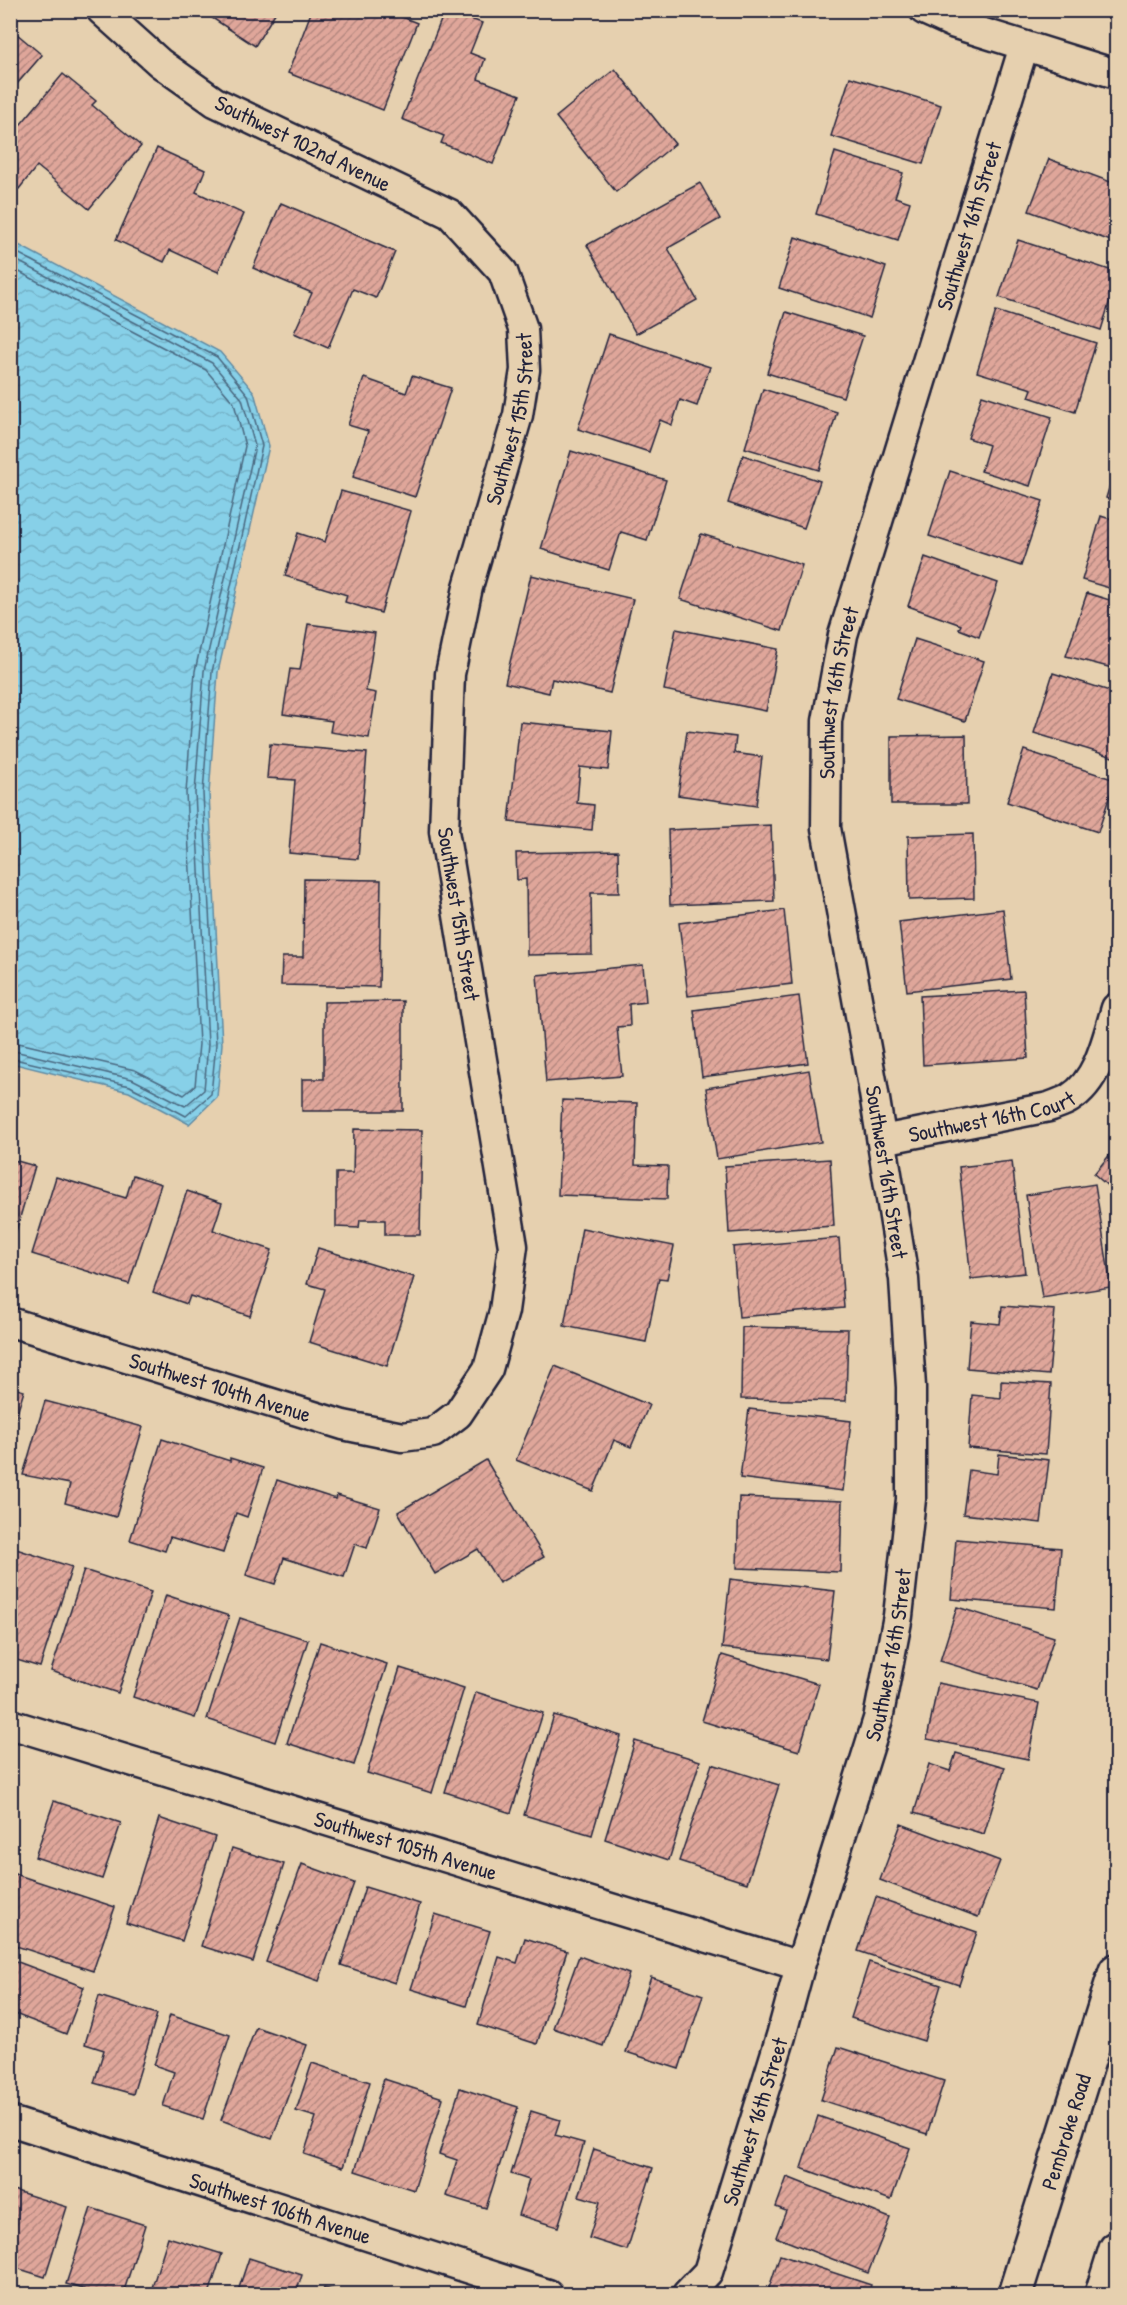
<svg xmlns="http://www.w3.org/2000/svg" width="1127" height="2305" viewBox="0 0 1127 2305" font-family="'Patrick Hand',sans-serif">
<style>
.water{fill:url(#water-waves);stroke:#5f8aa3;stroke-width:1.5}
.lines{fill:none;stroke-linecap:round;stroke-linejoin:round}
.shore{stroke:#4a6880;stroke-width:1.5}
.building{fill:url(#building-hatch);stroke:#22223b;stroke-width:1.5}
.minor-casing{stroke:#22223b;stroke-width:33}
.secondary-casing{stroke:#22223b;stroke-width:38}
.minor{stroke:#e6d0af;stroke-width:28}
.secondary{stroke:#e6d0af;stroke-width:33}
.labels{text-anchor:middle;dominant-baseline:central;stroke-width:5;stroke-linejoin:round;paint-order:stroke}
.street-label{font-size:22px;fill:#22223b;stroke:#e6d0af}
</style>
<defs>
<pattern id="water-waves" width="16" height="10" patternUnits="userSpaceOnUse" patternTransform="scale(1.5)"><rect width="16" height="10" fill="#87d0e8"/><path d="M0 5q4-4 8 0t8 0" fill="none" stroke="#74b2c8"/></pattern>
<pattern id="building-hatch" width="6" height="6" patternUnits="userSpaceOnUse" patternTransform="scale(1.5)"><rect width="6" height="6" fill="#dfa69a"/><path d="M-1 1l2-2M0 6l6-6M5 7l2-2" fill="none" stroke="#b4877f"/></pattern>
</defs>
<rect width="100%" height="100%" fill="#e6d0af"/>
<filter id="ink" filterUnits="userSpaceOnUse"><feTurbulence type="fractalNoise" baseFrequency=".0167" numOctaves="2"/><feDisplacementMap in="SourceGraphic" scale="12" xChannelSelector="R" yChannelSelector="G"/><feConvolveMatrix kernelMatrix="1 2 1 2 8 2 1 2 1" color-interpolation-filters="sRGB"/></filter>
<g filter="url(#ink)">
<polygon class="water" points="11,241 220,352 254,392 269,446 218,672 209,794 222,1044 217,1097 189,1124 129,1092 11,1063"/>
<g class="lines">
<g class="shore">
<polyline points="10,249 217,357 248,395 262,446 212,672 203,793 216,1044 211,1094 186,1116 130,1086 10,1058"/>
<polyline points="10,257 212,363 242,399 255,446 204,671 195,793 208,1044 204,1090 185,1106 132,1079 10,1050"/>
<polyline points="10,267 206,370 234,403 245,446 195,671 186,793 199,1044 195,1086 184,1095 135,1070 10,1041"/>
</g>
</g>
<g class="building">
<polygon points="200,10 277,10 255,46"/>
<polygon points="312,10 385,10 417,23 383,110 288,73"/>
<polygon points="445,10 482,23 470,53 485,59 478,79 520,95 493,164 441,143 444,136 402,119"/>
<polygon points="10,28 42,55 10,92"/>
<polygon points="615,69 675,144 616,192 556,117"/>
<polygon points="63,74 96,101 92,105 141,146 89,209 37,166 19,189 10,182 10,137"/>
<polygon points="850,77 941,105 923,164 831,136"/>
<polygon points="157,148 205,170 196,192 244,214 218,272 170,250 164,262 116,240"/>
<polygon points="835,152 903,173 895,197 910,202 898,240 816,214"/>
<polygon points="1049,159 1116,184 1116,243 1029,211"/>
<polygon points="700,183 720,219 668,248 697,300 636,334 587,245"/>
<polygon points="281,203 395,252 376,298 353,289 328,348 294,333 312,293 253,268"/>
<polygon points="795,237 886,267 870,318 779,288"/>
<polygon points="1018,240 1116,272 1116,281 1101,330 999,297"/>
<polygon points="996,311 1096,343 1075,412 1029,397 1032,389 977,372"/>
<polygon points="786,312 863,336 843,397 767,373"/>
<polygon points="609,334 710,367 697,406 680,400 672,425 660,420 649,452 578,429"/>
<polygon points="412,376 451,388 415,497 353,477 368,431 348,425 364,378 406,393"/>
<polygon points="763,389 837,412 819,470 745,448"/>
<polygon points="982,395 1052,417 1030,486 981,471 989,445 968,438"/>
<polygon points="571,451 666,480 647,540 621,532 609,570 541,549"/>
<polygon points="743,455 820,481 804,528 728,503"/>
<polygon points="1116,465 1116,502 1106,498"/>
<polygon points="950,471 1043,501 1021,566 929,536"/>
<polygon points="341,491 411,511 381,613 345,602 347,595 285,576 298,533 325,542"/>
<polygon points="1101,516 1116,521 1116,590 1082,580"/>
<polygon points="701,534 802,565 782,631 680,599"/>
<polygon points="925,557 998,583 979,637 959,629 961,625 908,606"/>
<polygon points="531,575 633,599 610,693 552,679 549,693 505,683"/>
<polygon points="1087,593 1116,602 1116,669 1066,656"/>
<polygon points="308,624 375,633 366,691 376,693 369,738 330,732 332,721 283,714 290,669 300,670"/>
<polygon points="676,629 778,649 766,711 664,690"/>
<polygon points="915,639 984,661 965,721 896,699"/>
<polygon points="1053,673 1116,693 1116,758 1034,733"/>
<polygon points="520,722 612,731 608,770 580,767 577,803 594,805 592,830 509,822"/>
<polygon points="687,731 736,737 734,753 762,757 756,806 678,795"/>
<polygon points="966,735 967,804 891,804 891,736"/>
<polygon points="270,744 367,753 358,859 289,853 295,780 267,778"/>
<polygon points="1024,750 1115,780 1098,832 1007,802"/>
<polygon points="771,825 774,901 670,905 668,830"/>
<polygon points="973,834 974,898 909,900 908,836"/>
<polygon points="618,851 619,893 591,893 592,954 527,955 526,879 517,880 516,853"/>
<polygon points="304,879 381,880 379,987 281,985 282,957 303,957"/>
<polygon points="1003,909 1011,979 907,991 899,922"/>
<polygon points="784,910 792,984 688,996 679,923"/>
<polygon points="643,965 646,1002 629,1004 630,1026 617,1027 622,1076 546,1082 537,975"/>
<polygon points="1024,990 1028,1058 923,1065 920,996"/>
<polygon points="799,996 808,1063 702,1077 694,1010"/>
<polygon points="403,1001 403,1111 302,1111 302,1079 324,1079 324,1002"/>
<polygon points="809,1070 821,1142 717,1159 706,1088"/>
<polygon points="562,1100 637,1103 635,1165 668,1166 667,1199 558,1195"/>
<polygon points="354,1129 422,1130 420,1235 385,1235 385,1220 360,1220 359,1228 336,1227 336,1173 353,1173"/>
<polygon points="1116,1147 1116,1193 1094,1174"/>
<polygon points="10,1159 35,1166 12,1245 10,1244"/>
<polygon points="830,1159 834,1226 729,1233 725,1166"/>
<polygon points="1012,1161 1025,1273 971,1279 959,1167"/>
<polygon points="133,1175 161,1184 129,1284 32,1254 56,1177 126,1198"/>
<polygon points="1095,1184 1111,1287 1042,1298 1026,1195"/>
<polygon points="187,1191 222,1203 213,1230 272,1250 250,1316 190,1296 187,1304 153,1292"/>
<polygon points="582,1228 674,1246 667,1279 659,1278 646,1342 564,1326"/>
<polygon points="839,1238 844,1308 739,1317 733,1247"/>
<polygon points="318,1248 414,1277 387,1366 309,1342 325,1289 307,1284"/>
<polygon points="1002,1306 1055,1310 1049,1375 967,1368 971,1321 1000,1324"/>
<polygon points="742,1327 848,1329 846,1401 741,1399"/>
<polygon points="555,1366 649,1405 631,1447 614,1440 593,1491 516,1460"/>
<polygon points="1001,1381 1051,1384 1046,1454 968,1448 972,1395 1001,1398"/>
<polygon points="10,1387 24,1391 10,1436"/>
<polygon points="45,1401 143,1427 116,1517 65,1503 70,1484 23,1475"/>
<polygon points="749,1409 851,1421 843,1491 740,1478"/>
<polygon points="162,1439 230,1461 230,1458 263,1468 247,1517 236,1513 223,1553 170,1537 165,1551 130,1540"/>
<polygon points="999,1454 1049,1460 1041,1523 963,1514 969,1470 997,1474"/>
<polygon points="486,1460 544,1557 499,1583 478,1549 435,1574 398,1512"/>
<polygon points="277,1480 336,1499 337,1495 380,1508 367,1548 355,1544 344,1577 284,1558 275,1584 246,1575"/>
<polygon points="739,1497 842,1501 840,1572 737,1568"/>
<polygon points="956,1539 1061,1548 1056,1608 951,1599"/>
<polygon points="10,1547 72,1567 40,1667 10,1658"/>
<polygon points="84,1570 151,1592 118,1693 51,1671"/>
<polygon points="730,1579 835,1591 827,1659 722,1648"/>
<polygon points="166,1595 229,1616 195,1718 133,1697"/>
<polygon points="957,1607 1054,1637 1037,1690 940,1661"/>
<polygon points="240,1618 308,1640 275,1742 207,1719"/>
<polygon points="320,1642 387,1664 354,1765 287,1743"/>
<polygon points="722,1655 819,1684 799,1751 702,1721"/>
<polygon points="400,1668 464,1688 432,1793 367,1773"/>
<polygon points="938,1683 1039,1703 1028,1759 927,1739"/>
<polygon points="476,1692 543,1713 511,1813 445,1792"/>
<polygon points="554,1715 621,1736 592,1835 524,1815"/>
<polygon points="635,1741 700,1761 669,1860 605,1839"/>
<polygon points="956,1753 1005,1767 984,1834 914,1813 929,1764 950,1771"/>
<polygon points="712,1764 779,1785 747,1883 679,1861"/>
<polygon points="54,1801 121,1823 102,1879 35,1857"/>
<polygon points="159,1818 215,1837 182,1941 126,1923"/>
<polygon points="901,1824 1000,1861 978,1917 880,1880"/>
<polygon points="232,1848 284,1864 253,1962 201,1946"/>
<polygon points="302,1864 354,1883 319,1981 266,1962"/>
<polygon points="15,1874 115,1907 93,1971 10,1944 10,1887"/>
<polygon points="365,1887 420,1904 395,1983 341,1965"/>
<polygon points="876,1897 977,1932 959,1985 858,1951"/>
<polygon points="435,1914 490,1931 466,2006 411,1989"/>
<polygon points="525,1938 567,1951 537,2044 478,2025 499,1957 517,1963"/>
<polygon points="579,1956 629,1974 603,2046 553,2028"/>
<polygon points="10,1959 84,1987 66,2034 10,2012"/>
<polygon points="869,1962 941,1985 924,2041 851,2018"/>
<polygon points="651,1977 703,1995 679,2069 626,2052"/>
<polygon points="99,1996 157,2014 133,2094 94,2083 104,2050 85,2044"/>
<polygon points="170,2015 230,2035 203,2119 163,2106 174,2072 154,2065"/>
<polygon points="256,2027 307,2045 272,2139 221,2120"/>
<polygon points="838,2047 944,2081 927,2134 821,2100"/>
<polygon points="312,2063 370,2082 343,2167 304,2154 316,2117 296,2111"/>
<polygon points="384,2079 443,2098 414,2190 355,2171"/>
<polygon points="460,2088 518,2107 486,2208 446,2196 457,2160 439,2154"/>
<polygon points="531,2111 560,2120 555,2135 584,2143 558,2227 518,2215 529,2180 511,2174"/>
<polygon points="818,2116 910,2148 891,2200 801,2168"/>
<polygon points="594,2149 653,2168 627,2250 589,2238 600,2202 579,2196"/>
<polygon points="787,2177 890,2218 868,2273 776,2237 786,2211 776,2207"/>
<polygon points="13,2190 67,2207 45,2277 10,2266 10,2198"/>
<polygon points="91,2208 145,2225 123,2294 100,2294 66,2284"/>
<polygon points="168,2237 222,2254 209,2294 150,2294"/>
<polygon points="780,2255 871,2285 868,2294 767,2294"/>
<polygon points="249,2258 302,2275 296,2294 237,2294"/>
<polygon points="324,2288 347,2294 322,2294"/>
</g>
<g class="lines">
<g class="minor-casing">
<g id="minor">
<polyline points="924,10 955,24 1116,74"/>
<path id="s1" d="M882,1140l167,-33c7,-3 15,-5 21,-9 29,-18 37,-60 46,-90"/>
<path id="s2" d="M10,1322l333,103 59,12 31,-4 25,-19 30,-45 16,-58 9,-65 -69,-415 6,-157 18,-87 50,-172 7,-45 -2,-41 -20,-57 -53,-58 -235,-112 -55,-39 -59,-53"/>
<path id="s3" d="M10,1724l790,242"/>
<path id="s4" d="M10,2121l538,173"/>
<path id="s5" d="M687,2294l21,-22 73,-236 19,-70 78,-247 20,-103 13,-117v-112l-7,-108 -32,-198 -46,-253 1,-107 16,-86 181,-589"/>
</g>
</g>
<g class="secondary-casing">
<g id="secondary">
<path id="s6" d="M1015,2294l101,-323"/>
<polyline points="1102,2294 1116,2249"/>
</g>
</g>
<use href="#minor" class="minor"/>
<use href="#secondary" class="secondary"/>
</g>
</g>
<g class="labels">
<g class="street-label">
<text transform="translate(303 143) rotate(26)">Southwest 102nd Avenue</text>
<text stroke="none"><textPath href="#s5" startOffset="2132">Southwest 16th Street</textPath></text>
<text stroke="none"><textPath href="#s2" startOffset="1492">Southwest 15th Street</textPath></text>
<text stroke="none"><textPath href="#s5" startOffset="1646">Southwest 16th Street</textPath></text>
<text transform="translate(459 914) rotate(81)">Southwest 15th Street</text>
<text stroke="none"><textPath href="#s1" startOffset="112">Southwest 16th Court</textPath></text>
<text transform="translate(887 1172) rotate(81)">Southwest 16th Street</text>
<text stroke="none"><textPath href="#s2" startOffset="220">Southwest 104th Avenue</textPath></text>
<text stroke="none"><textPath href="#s5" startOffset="674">Southwest 16th Street</textPath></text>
<text stroke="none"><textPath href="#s3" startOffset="414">Southwest 105th Avenue</textPath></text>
<text stroke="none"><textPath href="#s5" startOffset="188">Southwest 16th Street</textPath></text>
<text stroke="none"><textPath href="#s6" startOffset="170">Pembroke Road</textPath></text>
<text stroke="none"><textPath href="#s4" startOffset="284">Southwest 106th Avenue</textPath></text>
</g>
</g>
<rect width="1127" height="2305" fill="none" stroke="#e6d0af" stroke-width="36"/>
<rect x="18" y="18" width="1091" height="2269" fill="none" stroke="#22223b" stroke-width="2" filter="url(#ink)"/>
</svg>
